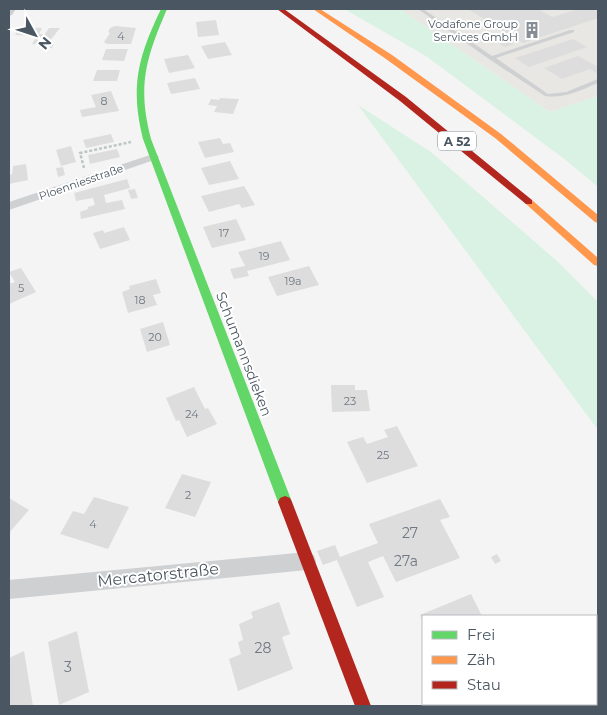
<svg xmlns="http://www.w3.org/2000/svg" width="607" height="715" viewBox="0 0 607 715" font-family="Montserrat,sans-serif">
<style>
.commercial{fill:#e8e7e3}
.green{fill:#d9f2e3}
.building{fill:#ddddde}
.lines{fill:none;stroke-linecap:round;stroke-linejoin:round}
.path{stroke:#bcc7c4;stroke-width:2.5;stroke-dasharray:3 2;stroke-linecap:butt}
.lane{fill:#ced0d2;fill-rule:evenodd}
.street{fill:#ced0d2;fill-rule:evenodd}
.fast{fill:#63d668;fill-rule:evenodd}
.slow{fill:#ff974d;fill-rule:evenodd}
.jam{fill:#b3261e;fill-rule:evenodd}
.labels{text-anchor:middle;dominant-baseline:central;stroke-width:4;stroke-linejoin:round;paint-order:stroke}
.far-poi-label{font-size:11px;fill:#4a5661;stroke:#fff;text-anchor:end}
.number-label{font-size:11px;fill:#707881}
.far-street-label{font-size:11px;fill:#4a5661;stroke:#fff}
.shield{fill:#fff;stroke:#808990;stroke-width:1}
.shield-label{font-size:12px;font-weight:bold;fill:#4a5661}
.street-label{font-size:14px;fill:#4a5661;stroke:#fff}
.near-number-label{font-size:14px;fill:#707881}
.near-street-label{font-size:16px;fill:#4a5661;stroke:#fff}
</style>
<rect width="100%" height="100%" fill="#f4f4f4"/>
<polygon class="commercial" points="400,9 598,9 598,96 550,112"/>
<g class="green">
<polygon points="359,9 400,9 550,112 598,96 598,187 567,161 426,56 346,10"/>
<polygon points="358,105 431,152 557,261 598,302 598,430"/>
</g>
<g class="building">
<polygon points="468,9 538,9 552,17 579,9 598,9 598,18 523,43"/>
<polygon points="216,20 219,35 198,37 196,22"/>
<polygon points="115,26 136,28 131,44 107,44 104,42 110,33 108,32 110,28"/>
<polygon points="20,27 42,28 39,34 45,34 49,28 60,28 48,43 54,43 52,48 45,48 47,45 32,44 37,36 15,35"/>
<polygon points="499,35 514,44 505,47 490,38"/>
<polygon points="573,39 587,47 529,67 515,58"/>
<polygon points="225,42 232,55 208,59 201,46"/>
<polygon points="106,49 128,49 124,61 102,60"/>
<polygon points="188,55 195,68 169,73 164,59"/>
<polygon points="578,56 598,67 598,74 590,69 562,79 544,68"/>
<polygon points="97,70 120,70 117,81 93,81"/>
<polygon points="195,78 200,89 171,94 167,83"/>
<polygon points="111,91 119,111 82,117 80,110 96,107 91,95"/>
<polygon points="220,98 239,99 233,114 214,112 217,106 208,105 211,99 219,100"/>
<polygon points="111,134 114,142 86,148 83,140"/>
<polygon points="220,138 223,144 230,143 234,152 205,158 198,142"/>
<polygon points="71,146 76,162 61,166 56,150"/>
<polygon points="117,149 120,157 90,164 88,155"/>
<polygon points="230,161 239,179 209,185 201,168"/>
<polygon points="26,164 28,180 9,184 9,175 12,174 13,166"/>
<polygon points="63,167 65,175 58,177 56,168"/>
<polygon points="127,179 130,188 104,195 106,203 122,200 125,209 81,219 80,212 88,209 88,207 95,205 93,198 76,201 74,193"/>
<polygon points="244,186 255,205 242,208 239,204 209,212 201,196"/>
<polygon points="135,189 138,198 131,199 128,190"/>
<polygon points="236,219 246,240 212,248 203,227"/>
<polygon points="124,227 130,240 100,249 93,233 103,230 104,233"/>
<polygon points="281,241 290,260 247,271 249,276 234,279 230,269 245,266 238,252"/>
<polygon points="309,266 319,285 277,296 268,277"/>
<polygon points="21,268 36,292 9,304 9,284 15,282 9,272"/>
<polygon points="156,279 161,293 153,295 157,305 128,313 122,292 130,289 129,286"/>
<polygon points="163,322 170,345 147,352 140,329"/>
<polygon points="331,385 355,385 355,390 367,390 370,411 332,412"/>
<polygon points="194,387 205,409 208,408 217,424 187,437 179,420 176,421 166,398"/>
<polygon points="397,426 418,466 367,483 347,442 363,437 367,444 388,437 384,430"/>
<polygon points="182,474 211,482 195,517 165,508"/>
<polygon points="94,497 129,507 108,549 60,534 73,511 84,514"/>
<polygon points="9,498 29,510 9,533"/>
<polygon points="440,499 450,517 440,520 460,558 396,582 383,556 368,562 384,597 357,607 337,560 323,565 317,551 335,545 340,557 378,543 369,524"/>
<polygon points="497,554 501,561 495,564 491,557"/>
<polygon points="471,594 482,616 423,616 423,621 420,615"/>
<polygon points="279,602 290,634 282,637 293,669 238,691 229,659 241,654 238,642 243,640 239,624 253,618 251,612"/>
<polygon points="77,631 89,692 59,705 48,642"/>
<polygon points="24,651 33,706 9,706 9,658"/>
<polygon points="476,704 542,704 543,706 477,706"/>
</g>
<g class="lines">
<polyline class="path" points="84,168 80,153 131,142"/>
<path class="lane" d="M418,9h5l69,47 78,-26h4v2l-78,26 52,36 18,-2 32,-13v4c-17,7 -34,16 -53,13l-56,-37z"/>
<g class="street">
<polygon points="9,9 16,9 12,15 9,16"/>
<polygon points="153,154 157,155 159,157 157,159 9,210 9,202"/>
<polygon points="307,552 314,555 316,561 314,567 307,570 9,599 9,580"/>
</g>
<path class="fast" d="M161,9h6c-21,49 -30,77 -16,130l141,363 -2,4 -5,2 -5,-2 -2,-4 -135,-363c-13,-52 -5,-82 18,-130z"/>
<g class="slow">
<polygon points="313,9 320,9 392,55 501,134 598,215 598,223 595,222 495,138 386,59"/>
<polygon points="529,199 532,200 598,258 598,266 594,265 526,204 524,202"/>
</g>
<g class="jam">
<polygon points="277,9 284,9 406,97 532,200 532,204 526,204 400,101"/>
<polygon points="285,496 290,498 292,502 371,706 355,706 278,502 280,498"/>
</g>
</g>
<defs>
<g id="building-bare" transform="scale(1.35)"><path d="M-4-6H4V6H1V3H-1V6H-4ZM-2.5-4.3h1.7v1.8h-1.7ZM.8-4.3h1.7v1.8H.8ZM-2.5-1h1.7V.8h-1.7ZM.8-1h1.7V.8H.8Z" fill="#868d94" stroke="#fff" stroke-width="2.5" paint-order="stroke"/></g>
</defs>
<g fill-rule="evenodd">
<use href="#building-bare" x="532" y="30"/>
</g>
<g class="labels">
<g class="far-poi-label">
<text x="518" y="24">Vodafone Group<tspan x="518" dy="13">Services GmbH</tspan></text>
</g>
<g class="number-label">
<text x="121" y="36">4</text>
<text x="104" y="101">8</text>
<text x="224" y="233">17</text>
<text x="264" y="256">19</text>
<text x="293" y="281">19a</text>
<text x="21" y="288">5</text>
<text x="140" y="300">18</text>
<text x="155" y="337">20</text>
<text x="350" y="401">23</text>
<text x="192" y="414">24</text>
<text x="383" y="455">25</text>
<text x="188" y="495">2</text>
<text x="93" y="524">4</text>
</g>
<g class="far-street-label">
<text transform="translate(81 182) rotate(-19)">Ploenniesstraße</text>
</g>
<rect class="shield" x="438" y="131.5" width="38" height="19" rx="4"/>
<g class="shield-label">
<text x="457" y="141">A 52</text>
</g>
<g class="street-label">
<text transform="translate(244 354) rotate(69)">Schumannsdieken</text>
</g>
<g class="near-number-label">
<text x="410" y="533">27</text>
<text x="406" y="561">27a</text>
<text x="263" y="648">28</text>
<text x="68" y="667">3</text>
</g>
<g class="near-street-label">
<text transform="translate(158 575) rotate(-6)">Mercatorstraße</text>
</g>
</g>
<rect width="607" height="715" fill="none" stroke="#4a5661" stroke-width="20"/>
<rect x="422" y="615" width="175" height="90" fill="#ffffff" stroke="#b7bbc0"/>
<rect x="432" y="631" width="25" height="8" fill="#63d668" stroke="#b7bbc0"/>
<text x="467" y="640" font-size="15" fill="#4a5661">Frei</text>
<rect x="432" y="656" width="25" height="8" fill="#ff974d" stroke="#b7bbc0"/>
<text x="467" y="665" font-size="15" fill="#4a5661">Zäh</text>
<rect x="432" y="681" width="25" height="8" fill="#b3261e" stroke="#b7bbc0"/>
<text x="467" y="690" font-size="15" fill="#4a5661">Stau</text>
<g transform="translate(35 35) rotate(130)" stroke="#ffffff" stroke-width="4" paint-order="stroke">
<path d="M0-4L9 19L0 12L-9 19Z" fill="#4a5661"/>
<text y="-8" font-size="14" font-weight="bold" text-anchor="middle" fill="#4a5661">N</text>
</g>
</svg>
